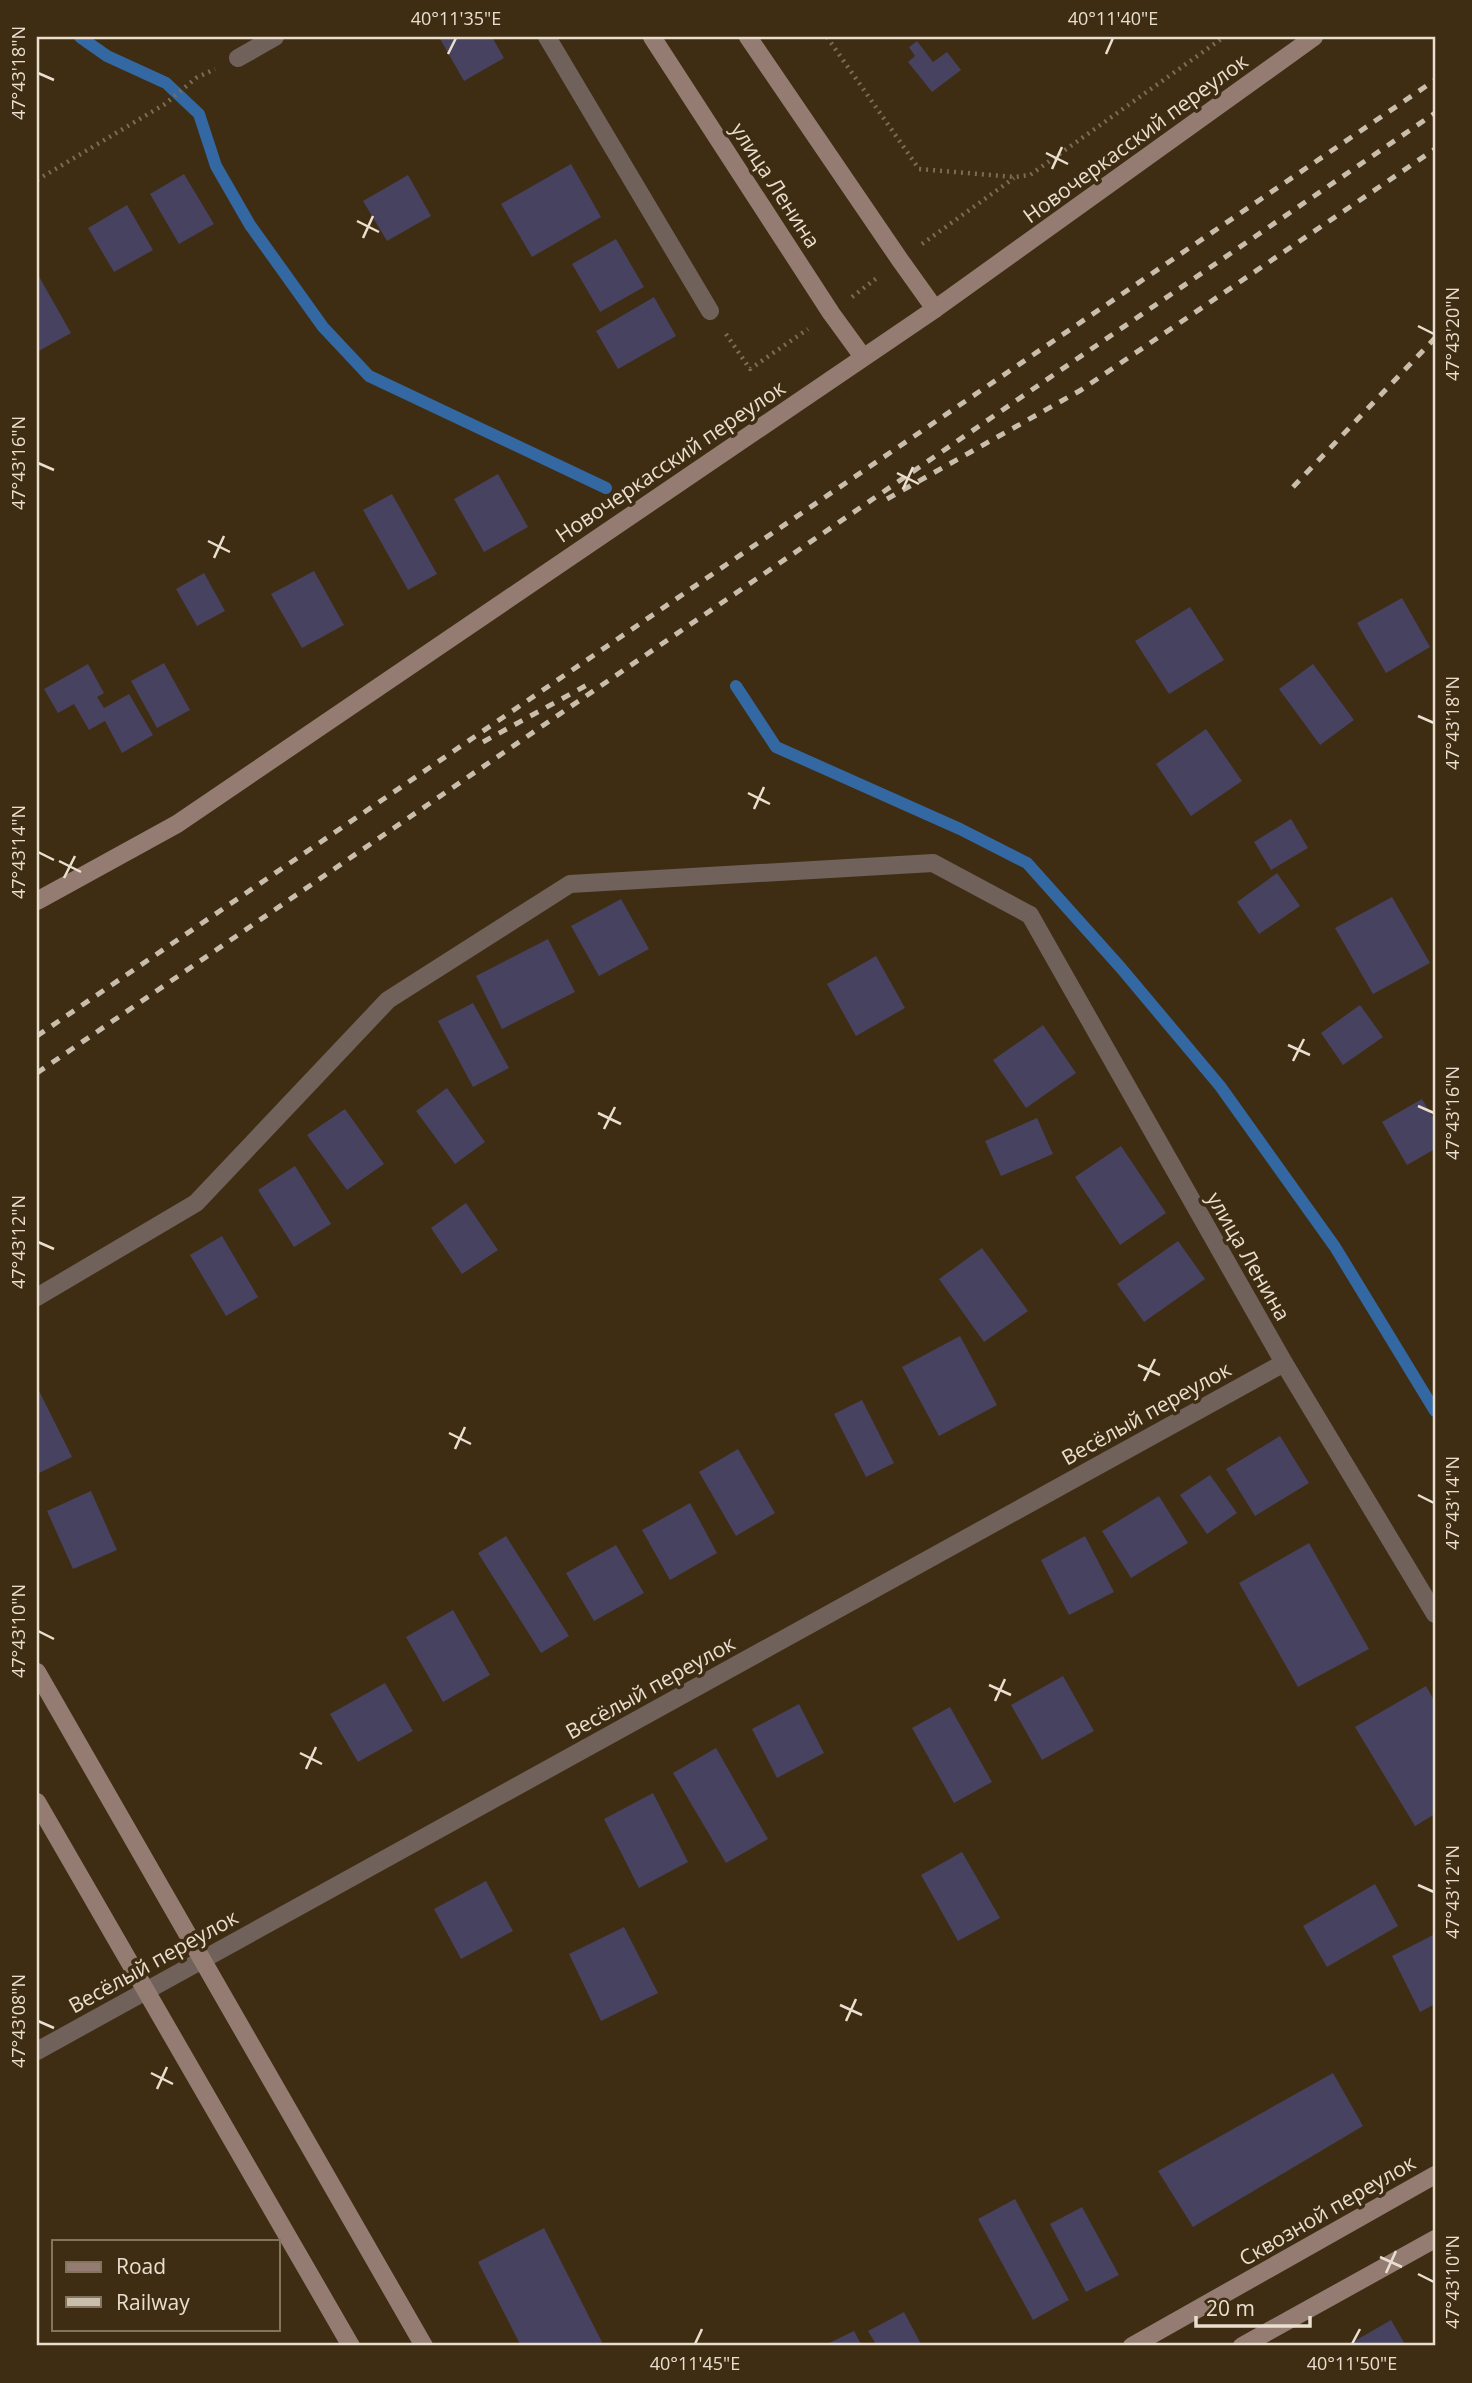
<svg xmlns="http://www.w3.org/2000/svg" width="1472" height="2383" viewBox="0 0 1472 2383" font-family="'Open Sans',sans-serif">
<style>
.lines{fill:none;stroke-linecap:round;stroke-linejoin:round}
.stream{stroke:#3368a3;stroke-width:12}
.building{fill:#46425f}
.path{stroke:#7b6c55;stroke-width:4.5;stroke-dasharray:2 5;stroke-linecap:butt}
.lane{stroke:#70615b;stroke-width:18}
.street{stroke:#70615b;stroke-width:18}
.secondary{stroke:#947c72;stroke-width:18}
.rail{stroke:#c9bdab;stroke-width:5;stroke-dasharray:9 9;stroke-linecap:butt}
.secondary-bridge{stroke:#947c72;stroke-width:18}
.ticks{fill:none;stroke:#eadfcf;stroke-width:2.5}
.labels{text-anchor:middle;dominant-baseline:central;stroke-width:7;stroke-linejoin:round;paint-order:stroke}
.street-label{font-size:21px;fill:#eadfcf;stroke:#3e2d12}
.neatline{fill:none;stroke:#eadfcf;stroke-width:2.5}
.ticks-label{font-size:18px;text-anchor:middle;fill:#eadfcf}
</style>
<rect width="100%" height="100%" fill="#3e2d12"/>
<g class="lines">
<g class="stream">
<polyline points="80,37 107,56 166,83 199,114 216,166 250,225 323,327 369,376 606,488"/>
<polyline points="736,686 776,747 960,829 1027,863 1121,968 1220,1086 1335,1247 1435,1411"/>
</g>
</g>
<g class="building">
<polygon points="439,37 492,37 504,58 464,81"/>
<polygon points="917,41 933,62 947,52 961,70 932,92 908,62 915,56 909,47"/>
<polygon points="571,164 601,217 532,257 501,204"/>
<polygon points="184,174 214,224 179,244 150,194"/>
<polygon points="408,175 431,216 387,241 363,201"/>
<polygon points="127,205 153,250 114,272 88,228"/>
<polygon points="616,239 644,287 600,312 572,264"/>
<polygon points="37,273 71,333 37,352"/>
<polygon points="654,297 676,336 618,369 596,331"/>
<polygon points="498,474 528,527 484,552 454,499"/>
<polygon points="392,494 437,574 408,590 363,510"/>
<polygon points="314,571 344,625 302,648 271,594"/>
<polygon points="204,573 225,611 197,626 176,589"/>
<polygon points="1402,598 1430,647 1386,673 1357,623"/>
<polygon points="1190,607 1224,660 1169,694 1135,641"/>
<polygon points="164,663 190,710 157,728 131,681"/>
<polygon points="88,664 104,693 97,697 104,708 129,694 153,735 122,753 105,721 89,730 74,704 58,713 44,689"/>
<polygon points="1313,664 1354,720 1320,745 1279,689"/>
<polygon points="1206,729 1242,781 1191,816 1156,764"/>
<polygon points="1291,819 1308,848 1271,870 1254,842"/>
<polygon points="1277,873 1300,906 1259,934 1237,902"/>
<polygon points="1392,897 1430,963 1373,994 1335,928"/>
<polygon points="621,899 649,949 599,976 571,926"/>
<polygon points="548,939 575,992 502,1029 476,976"/>
<polygon points="876,956 905,1008 856,1036 827,984"/>
<polygon points="473,1003 509,1068 473,1087 438,1021"/>
<polygon points="1360,1005 1383,1037 1343,1065 1321,1033"/>
<polygon points="1043,1025 1076,1073 1026,1108 993,1060"/>
<polygon points="447,1088 485,1142 455,1164 416,1111"/>
<polygon points="1422,1099 1435,1121 1435,1149 1407,1165 1382,1122"/>
<polygon points="345,1109 384,1164 347,1190 307,1135"/>
<polygon points="1037,1118 1053,1154 1001,1176 985,1141"/>
<polygon points="1121,1146 1166,1213 1120,1245 1075,1177"/>
<polygon points="295,1166 331,1224 294,1247 258,1190"/>
<polygon points="466,1203 498,1250 462,1274 431,1228"/>
<polygon points="222,1236 258,1297 226,1316 190,1255"/>
<polygon points="1178,1241 1205,1279 1144,1322 1117,1284"/>
<polygon points="982,1248 1028,1311 984,1342 939,1279"/>
<polygon points="960,1336 997,1405 939,1436 902,1367"/>
<polygon points="37,1387 72,1457 37,1474"/>
<polygon points="862,1400 894,1463 866,1477 834,1414"/>
<polygon points="1280,1436 1309,1483 1255,1516 1226,1469"/>
<polygon points="738,1449 775,1513 736,1536 699,1472"/>
<polygon points="1210,1475 1237,1513 1207,1534 1180,1495"/>
<polygon points="91,1491 117,1550 73,1569 47,1511"/>
<polygon points="1159,1496 1188,1543 1131,1578 1102,1531"/>
<polygon points="690,1503 717,1553 670,1580 642,1530"/>
<polygon points="506,1536 569,1636 541,1653 478,1553"/>
<polygon points="1085,1536 1114,1592 1069,1615 1041,1560"/>
<polygon points="1309,1543 1369,1649 1298,1687 1239,1583"/>
<polygon points="616,1545 644,1593 594,1621 566,1573"/>
<polygon points="453,1610 490,1675 443,1702 406,1637"/>
<polygon points="1063,1676 1094,1731 1042,1760 1011,1705"/>
<polygon points="385,1683 413,1731 358,1762 330,1714"/>
<polygon points="1426,1686 1435,1702 1435,1814 1415,1826 1355,1727"/>
<polygon points="799,1704 824,1753 777,1778 752,1729"/>
<polygon points="950,1707 992,1782 954,1803 912,1728"/>
<polygon points="716,1748 768,1839 726,1863 673,1773"/>
<polygon points="653,1793 688,1862 639,1888 604,1819"/>
<polygon points="962,1852 1000,1918 958,1941 921,1875"/>
<polygon points="486,1881 513,1931 461,1959 434,1909"/>
<polygon points="1375,1884 1398,1926 1327,1967 1303,1926"/>
<polygon points="624,1927 658,1993 601,2021 569,1954"/>
<polygon points="1435,1934 1435,2004 1420,2012 1392,1956"/>
<polygon points="1333,2073 1363,2126 1193,2227 1158,2171"/>
<polygon points="1015,2199 1069,2300 1033,2320 978,2219"/>
<polygon points="1082,2207 1119,2275 1086,2292 1050,2224"/>
<polygon points="544,2228 604,2346 521,2346 478,2262"/>
<polygon points="904,2312 922,2346 877,2346 868,2331"/>
<polygon points="1391,2320 1406,2346 1346,2346"/>
<polygon points="854,2331 862,2346 823,2346"/>
</g>
<g class="lines">
<g class="path">
<polyline points="827,37 919,169 1015,177 1030,175 1224,37"/>
<polyline points="37,180 165,104 196,78 215,69"/>
<polyline points="922,244 1014,178"/>
<polyline points="852,297 878,277"/>
<polyline points="726,334 750,369 808,329"/>
</g>
<g class="lane">
<polyline points="547,37 710,311"/>
<polyline points="37,1297 196,1203 388,1000 570,884 933,863 1030,915"/>
</g>
<g class="street">
<polyline points="238,58 275,37"/>
<polyline points="1030,915 1284,1363 1435,1614"/>
<polyline points="37,2051 1284,1363"/>
</g>
<g class="secondary">
<polyline points="652,37 831,313 863,357"/>
<polyline points="748,37 900,260 935,309"/>
<polyline points="37,901 177,824 935,309 1314,37"/>
<polyline points="1132,2346 1435,2175"/>
<polyline points="1242,2346 1435,2239"/>
</g>
<g class="rail">
<polyline points="1293,487 1435,338"/>
<polyline points="887,499 1081,390 1435,149"/>
<polyline points="483,742 587,685"/>
<polyline points="37,1036 1435,80"/>
<polyline points="37,1073 1435,113"/>
</g>
<g class="secondary-bridge">
<polyline points="37,1672 424,2346"/>
<polyline points="37,1802 351,2346"/>
</g>
</g>
<path class="ticks" d="M448,54l8,-16M1106,54l7,-16M38,73l16,7M1046,153l22,11M1052,169l10,-22M357,221l22,11M363,238l10,-22M1418,326l16,8M38,463l16,7M897,473l22,11M903,489l10,-22M208,541l22,11M214,558l10,-22M1418,716l16,7M748,793l22,11M754,809l10,-22M38,852l16,8M59,861l22,11M64,878l11,-22M1288,1045l22,10M1293,1061l11,-22M1418,1106l16,7M598,1113l23,11M604,1129l11,-22M38,1242l16,7M1138,1365l22,10M1144,1381l11,-22M449,1433l22,11M455,1449l10,-22M1418,1495l16,8M38,1631l16,8M989,1685l22,10M995,1701l10,-22M300,1753l22,11M306,1769l10,-22M1418,1885l16,7M840,2005l22,10M38,2021l16,7M846,2021l10,-22M151,2073l22,11M157,2089l10,-22M1380,2257l22,10M1386,2273l10,-22M1418,2274l16,8M695,2344l7,-15M1352,2344l8,-15"/>
<g class="labels">
<g class="street-label">
<text transform="translate(1135 138) rotate(-36)">Новочеркасский переулок</text>
<text transform="translate(776 185) rotate(57)">улица Ленина</text>
<text transform="translate(670 461) rotate(-34)">Новочеркасский переулок</text>
<text transform="translate(1249 1256) rotate(60)">улица Ленина</text>
<text transform="translate(1146 1413) rotate(-29)">Весёлый переулок</text>
<text transform="translate(650 1687) rotate(-29)">Весёлый переулок</text>
<text transform="translate(153 1961) rotate(-29)">Весёлый переулок</text>
<text transform="translate(1327 2210) rotate(-30)">Сквозной переулок</text>
</g>
</g>
<rect width="1472" height="2383" fill="none" stroke="#3e2d12" stroke-width="77"/>
<rect x="52" y="2240" width="228" height="91" fill="#3e2d12" stroke="#83745e" stroke-width="2"/>
<rect x="66" y="2262" width="35" height="10" fill="#947c72" stroke="#83745e" stroke-width="2"/>
<text x="116" y="2274" font-size="21" fill="#eadfcf">Road</text>
<rect x="66" y="2297" width="35" height="10" fill="#c9bdab" stroke="#83745e" stroke-width="2"/>
<text x="116" y="2310" font-size="21" fill="#eadfcf">Railway</text>
<path d="M1196 2316v10h114v-10" fill="none" stroke="#eadfcf" stroke-width="3.5"/>
<text x="1206" y="2316" font-size="21" fill="#eadfcf" stroke="#3e2d12" stroke-width="5" paint-order="stroke">20 m</text>
<rect x="38" y="38" width="1396" height="2306" class="neatline"/>
<g class="ticks-label">
<text x="456" y="25">40°11'35"E</text>
<text x="1113" y="25">40°11'40"E</text>
<text transform="translate(19 73) rotate(-90)" y="6">47°43'18"N</text>
<text transform="translate(1453 334) rotate(-90)" y="6">47°43'20"N</text>
<text transform="translate(19 463) rotate(-90)" y="6">47°43'16"N</text>
<text transform="translate(1453 723) rotate(-90)" y="6">47°43'18"N</text>
<text transform="translate(19 852) rotate(-90)" y="6">47°43'14"N</text>
<text transform="translate(1453 1113) rotate(-90)" y="6">47°43'16"N</text>
<text transform="translate(19 1242) rotate(-90)" y="6">47°43'12"N</text>
<text transform="translate(1453 1503) rotate(-90)" y="6">47°43'14"N</text>
<text transform="translate(19 1631) rotate(-90)" y="6">47°43'10"N</text>
<text transform="translate(1453 1892) rotate(-90)" y="6">47°43'12"N</text>
<text transform="translate(19 2021) rotate(-90)" y="6">47°43'08"N</text>
<text transform="translate(1453 2282) rotate(-90)" y="6">47°43'10"N</text>
<text x="695" y="2370">40°11'45"E</text>
<text x="1352" y="2370">40°11'50"E</text>
</g>
</svg>
